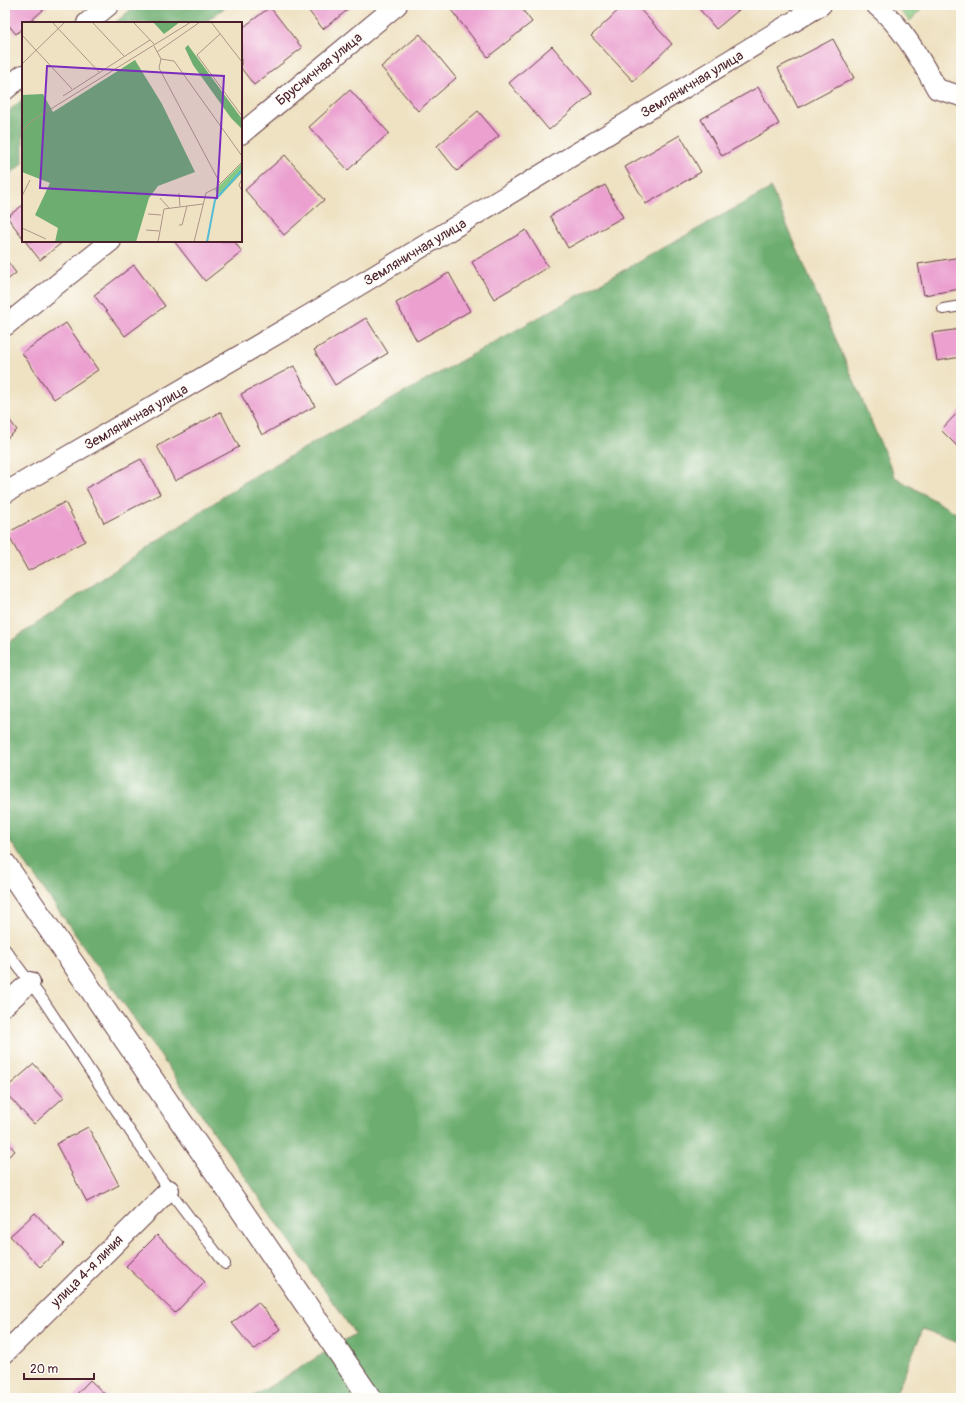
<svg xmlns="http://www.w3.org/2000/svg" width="966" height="1403" viewBox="0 0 966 1403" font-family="Pangolin,sans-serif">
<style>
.green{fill:#87c982;stroke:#687456}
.forest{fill:#6dad70;stroke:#5c664e}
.building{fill:#eba0d0}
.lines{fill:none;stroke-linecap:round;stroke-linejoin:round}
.lane-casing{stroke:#633c42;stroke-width:12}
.street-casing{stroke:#633c42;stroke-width:22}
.secondary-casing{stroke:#633c42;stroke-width:24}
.lane{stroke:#fff;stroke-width:10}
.street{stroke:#fff;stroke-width:20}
.secondary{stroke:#fff;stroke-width:22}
.labels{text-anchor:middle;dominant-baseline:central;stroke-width:3.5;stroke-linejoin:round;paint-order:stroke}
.street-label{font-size:14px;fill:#4a1f2b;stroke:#fdfcf7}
.inset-river{fill:none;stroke:#56bbd5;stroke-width:2}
.inset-road{fill:none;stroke:#ad9486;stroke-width:1}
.view{fill:#7b2cbf;fill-opacity:0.15;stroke:#7b2cbf;stroke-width:2}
.inset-edge{fill:none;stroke:#4a1f2b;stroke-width:2}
</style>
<rect width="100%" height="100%" fill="#fdfcf7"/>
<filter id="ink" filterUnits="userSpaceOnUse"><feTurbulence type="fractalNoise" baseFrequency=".025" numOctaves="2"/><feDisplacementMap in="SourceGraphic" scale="8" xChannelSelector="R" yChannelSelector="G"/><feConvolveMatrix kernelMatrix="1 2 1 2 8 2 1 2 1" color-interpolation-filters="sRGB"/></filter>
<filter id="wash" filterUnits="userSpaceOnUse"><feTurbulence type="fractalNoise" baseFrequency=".012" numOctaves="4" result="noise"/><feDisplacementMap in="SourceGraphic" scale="16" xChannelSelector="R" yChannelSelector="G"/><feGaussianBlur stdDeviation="0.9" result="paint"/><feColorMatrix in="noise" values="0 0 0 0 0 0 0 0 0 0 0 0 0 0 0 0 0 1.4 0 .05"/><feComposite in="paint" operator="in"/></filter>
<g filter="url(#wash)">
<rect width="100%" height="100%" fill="#efe2c3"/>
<polygon class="green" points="895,5 925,5 910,21"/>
<g class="forest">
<polygon points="136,5 228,5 204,23 115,23"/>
<polygon points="23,99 23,163 5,179 5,114"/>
<polygon points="771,188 895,477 961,516 961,1344 923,1329 894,1398 251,1398 355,1334 5,834 5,645 249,479"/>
</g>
<g id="blocks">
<g class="building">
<polygon points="5,5 49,5 28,23 23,23 23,28 16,34 5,21"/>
<polygon points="304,5 354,5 323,29"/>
<polygon points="457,5 519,5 532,22 488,57 451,10"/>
<polygon points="624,5 636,5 672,44 633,81 591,36"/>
<polygon points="696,5 745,5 716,29"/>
<polygon points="270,7 302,48 254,85 241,68 241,29"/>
<polygon points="420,34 456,78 418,111 381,67"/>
<polygon points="833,39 854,78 798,108 778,68"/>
<polygon points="552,46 592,93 549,130 509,83"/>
<polygon points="758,87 779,124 722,156 701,119"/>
<polygon points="350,90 389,133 348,170 309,127"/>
<polygon points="478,111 499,136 457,171 437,146"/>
<polygon points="680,135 701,172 646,204 625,167"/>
<polygon points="285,155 324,200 284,235 245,190"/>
<polygon points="605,185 623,217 568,248 550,216"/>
<polygon points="23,205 23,238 7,217"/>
<polygon points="526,230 548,267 494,299 472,262"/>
<polygon points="25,241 64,241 40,260"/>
<polygon points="174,241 234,241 242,252 205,281"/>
<polygon points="961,257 961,289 924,295 918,264"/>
<polygon points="5,258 16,273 5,282"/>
<polygon points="134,265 165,306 125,336 94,295"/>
<polygon points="449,273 470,311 417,341 396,303"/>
<polygon points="366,318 388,353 335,385 314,350"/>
<polygon points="66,323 98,370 54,399 22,353"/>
<polygon points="961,329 961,357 937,361 932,333"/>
<polygon points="294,366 315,406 262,435 241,394"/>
<polygon points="961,409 961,450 941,430"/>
<polygon points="221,412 239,447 175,481 157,446"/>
<polygon points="5,414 17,430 5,440"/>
<polygon points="141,459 160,494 104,523 86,488"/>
<polygon points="65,502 85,541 28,571 7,533"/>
<polygon points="34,1064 64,1097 34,1124 5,1092 5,1089"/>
<polygon points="88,1127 119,1185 87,1202 56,1144"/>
<polygon points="5,1139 15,1151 5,1159"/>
<polygon points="35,1213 64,1244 40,1267 10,1236"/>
<polygon points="157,1235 205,1282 175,1313 126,1266"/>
<polygon points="258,1302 280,1329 254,1350 232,1323"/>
<polygon points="90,1380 109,1398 73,1398"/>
</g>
</g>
</g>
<g filter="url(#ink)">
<use href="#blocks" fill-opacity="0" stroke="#633c42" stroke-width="1"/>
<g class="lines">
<g class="lane-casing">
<g id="lane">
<polyline points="943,309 961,306"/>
<polyline points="5,949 43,1000 169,1190 225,1264"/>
</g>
</g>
<g class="street-casing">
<g id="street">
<path d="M876,5c27,22 44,54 61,84l24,7"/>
<polyline points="87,23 109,5"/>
<polyline points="5,90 23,75"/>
<polyline points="241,134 397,5"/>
<polyline points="5,326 111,241"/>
<polyline points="5,493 323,307 821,5"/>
<polyline points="5,1005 30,982"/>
<polyline points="5,1353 169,1190"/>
</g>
</g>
<g class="secondary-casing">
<polyline id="secondary" points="5,864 370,1398"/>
</g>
<use href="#lane" class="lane"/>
<use href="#street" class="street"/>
<use href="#secondary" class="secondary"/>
</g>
</g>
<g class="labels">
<g class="street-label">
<text transform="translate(319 69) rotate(-39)">Брусничная улица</text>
<text transform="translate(692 84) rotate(-31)">Земляничная улица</text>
<text transform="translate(415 252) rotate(-31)">Земляничная улица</text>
<text transform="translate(136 417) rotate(-30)">Земляничная улица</text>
<text transform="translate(87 1271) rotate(-45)">улица 4-я линия</text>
</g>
</g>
<g transform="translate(22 22)">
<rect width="220" height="220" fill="#efe2c3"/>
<path d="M220,141v10l-22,23 -5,-6z" fill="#87c982"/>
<path d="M131,0h27l-16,12zM166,23l54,74v10l-11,-11 -38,-53 -8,-17zM113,38l27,44 33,68 -37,14 -9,12 -13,44h-81l3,-14 -23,-13 15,-32 -28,-11v-77l21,-1 10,18z" fill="#6dad70"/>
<path class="inset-river" d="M185,220l8,-42 27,-30"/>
<path class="inset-road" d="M30,0l48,51M70,0l32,34M111,0l22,23M189,0l31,40M198,12l-23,21 45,61M0,13l50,54M132,24l7,13M135,30l43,-30M139,37l-2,9 61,115M139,37l13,2 68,95M0,42l43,-42M41,74l87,-56M0,109l11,-11 158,-98M220,157l-3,6 3,6M157,171l1,13M0,174l8,-16M138,176l9,10M126,192l13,1M157,203h3l5,-19M0,206l24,11M124,208l13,1M136,220l6,-33 39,-5M172,220l12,-49 10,-5 26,-26"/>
<path class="view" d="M25,44l177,10 -7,122 -177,-10z"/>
<rect width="220" height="220" class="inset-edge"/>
</g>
<rect width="966" height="1403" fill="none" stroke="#fdfcf7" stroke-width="20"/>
<path d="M24 1373v6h70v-6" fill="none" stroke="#4a1f2b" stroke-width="2"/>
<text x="30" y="1373" font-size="12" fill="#4a1f2b" stroke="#fdfcf7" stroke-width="3" paint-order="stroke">20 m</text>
</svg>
